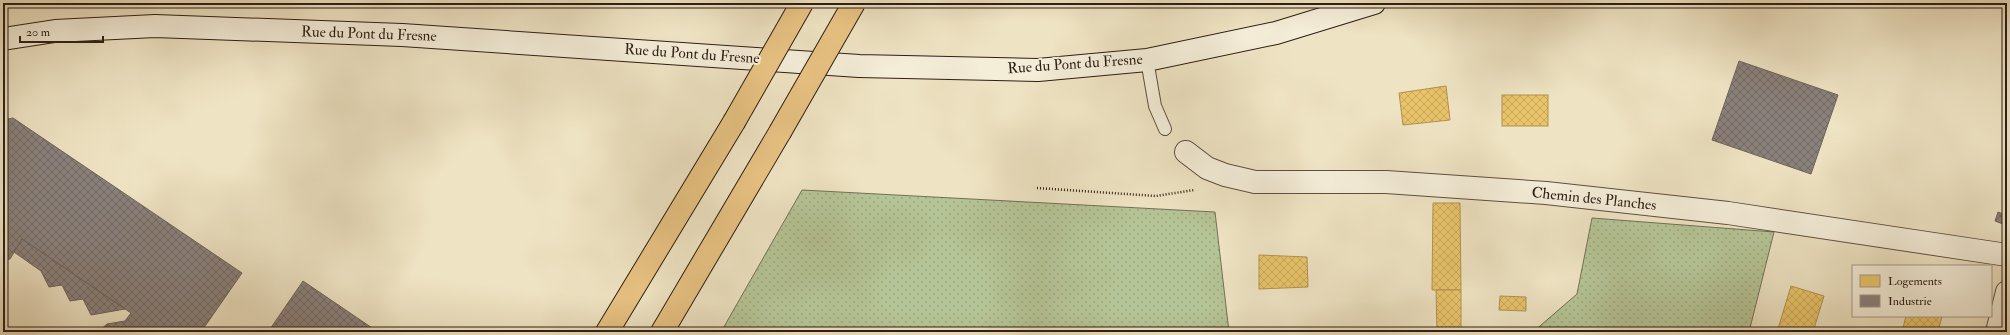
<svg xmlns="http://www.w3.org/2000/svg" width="2010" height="335" viewBox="0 0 2010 335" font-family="'IM FELL Double Pica',serif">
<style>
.grass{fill:url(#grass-dots);stroke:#717156}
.homes{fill:url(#homes-cross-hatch);stroke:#b19250}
.industry{fill:url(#industry-cross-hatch);stroke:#6e635d}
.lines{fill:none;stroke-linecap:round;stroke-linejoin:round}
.service-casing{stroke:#5d4f40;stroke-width:14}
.minor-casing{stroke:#5d4f40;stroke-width:24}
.secondary-casing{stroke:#2d1e15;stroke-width:24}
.trunk-casing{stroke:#2d1e15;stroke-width:24}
.path{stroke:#2d1e15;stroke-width:2.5;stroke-dasharray:1 2;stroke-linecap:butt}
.service{stroke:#f4edd8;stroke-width:12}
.minor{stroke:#f4edd8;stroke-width:22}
.secondary{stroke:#f4edd8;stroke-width:22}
.trunk{stroke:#e7c282;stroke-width:22}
.trunk-bridge-casing{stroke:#2d1e15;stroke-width:24;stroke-linecap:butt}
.trunk-bridge{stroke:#e7c282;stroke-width:22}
.labels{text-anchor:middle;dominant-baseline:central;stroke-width:4;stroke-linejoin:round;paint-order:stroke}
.street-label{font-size:15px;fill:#2d1e15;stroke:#f4edd8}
</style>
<defs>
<pattern id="grass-dots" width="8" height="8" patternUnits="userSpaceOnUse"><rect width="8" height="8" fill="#b5c496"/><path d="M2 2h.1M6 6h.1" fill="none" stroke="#9ca880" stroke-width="1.8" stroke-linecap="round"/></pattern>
<pattern id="homes-cross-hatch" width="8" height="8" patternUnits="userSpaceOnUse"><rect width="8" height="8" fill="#e9c46a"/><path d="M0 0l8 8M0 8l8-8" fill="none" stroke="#c8a85b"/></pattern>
<pattern id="industry-cross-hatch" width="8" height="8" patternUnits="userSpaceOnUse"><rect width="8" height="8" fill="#8a817c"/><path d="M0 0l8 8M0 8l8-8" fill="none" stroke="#716964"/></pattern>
</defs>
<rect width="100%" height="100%" fill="#eee3c3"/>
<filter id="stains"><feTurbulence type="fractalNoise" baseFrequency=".005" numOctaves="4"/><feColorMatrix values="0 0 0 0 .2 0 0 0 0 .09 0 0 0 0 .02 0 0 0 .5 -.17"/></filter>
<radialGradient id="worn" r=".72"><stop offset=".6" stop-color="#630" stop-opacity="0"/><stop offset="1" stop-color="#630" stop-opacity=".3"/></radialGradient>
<g class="grass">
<polygon points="802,190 1215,212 1229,332 721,332"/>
<polygon points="1592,218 1774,232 1749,332 1533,332 1577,294"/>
</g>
<g class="homes">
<polygon points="1446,86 1450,120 1403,125 1399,93"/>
<rect x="1502" y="95" width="46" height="31"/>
<polygon points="1433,203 1460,203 1461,290 1432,290"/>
<polygon points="1259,255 1307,257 1308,287 1259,289"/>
<polygon points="1791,286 1824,296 1813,332 1777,332"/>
<polygon points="1436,290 1461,290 1461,332 1437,332"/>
<polygon points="1500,296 1526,297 1526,311 1499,310"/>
<polygon points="1906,316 1942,316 1938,332 1902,332"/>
</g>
<g class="industry">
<polygon points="1739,61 1838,95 1811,174 1712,140"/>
<polygon points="13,118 242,273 201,332 109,332 107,324 125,321 131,313 22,239 10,259 3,260 3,120"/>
<polygon points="1998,212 2006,215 2003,224 1995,221"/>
<polygon points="22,239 125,309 91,315 83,299 70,301 62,285 49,287 41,271 14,252"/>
<polygon points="303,281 378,332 268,332"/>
<polygon points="107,324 109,332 98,332"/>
</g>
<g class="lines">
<g class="service-casing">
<polyline id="service" points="1147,60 1155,106 1165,129"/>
</g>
<g class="minor-casing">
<g id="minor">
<polyline points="1186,152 1207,168 1225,175 1255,182 1386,182 1546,193 1728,213 2007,255"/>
<polyline points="1997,332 2007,292"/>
</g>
</g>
<g class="secondary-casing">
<polyline id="secondary" points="3,39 55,31 155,26 402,35 859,66 1038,70 1147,60 1276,33 1374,3"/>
</g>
<g class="trunk-casing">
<g id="trunk">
<polyline points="607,332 734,122"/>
<polyline points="662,332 780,132"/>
</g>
</g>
<polyline class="path" points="1037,188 1156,196 1194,190"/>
<use href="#service" class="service"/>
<use href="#minor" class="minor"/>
<use href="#secondary" class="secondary"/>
<use href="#trunk" class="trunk"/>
<g class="trunk-bridge-casing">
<g id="trunk-bridge">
<polyline points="734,122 802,3"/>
<polyline points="780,132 854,3"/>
</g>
</g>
<use href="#trunk-bridge" class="trunk-bridge"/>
</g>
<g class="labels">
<g class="street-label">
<text transform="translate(369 34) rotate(2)">Rue du Pont du Fresne</text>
<text transform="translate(692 54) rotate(4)">Rue du Pont du Fresne</text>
<text transform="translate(1075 64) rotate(-4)">Rue du Pont du Fresne</text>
<text transform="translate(1594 199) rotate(6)">Chemin des Planches</text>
</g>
</g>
<rect width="2010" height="335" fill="none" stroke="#eee3c3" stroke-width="16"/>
<rect x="4" y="4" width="2002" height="327" fill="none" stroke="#2d1e15" stroke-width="2"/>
<rect x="8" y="8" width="1994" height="319" fill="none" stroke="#2d1e15"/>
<rect x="1852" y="265" width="140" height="52" fill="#f4edd8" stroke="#a49a8a"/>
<rect x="1860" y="275" width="20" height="12" fill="#e9c46a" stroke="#a49a8a"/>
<text x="1888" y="285" font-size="12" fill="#2d1e15">Logements</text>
<rect x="1860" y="295" width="20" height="12" fill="#8a817c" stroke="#a49a8a"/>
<text x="1888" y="305" font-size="12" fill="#2d1e15">Industrie</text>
<path d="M20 36v6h83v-6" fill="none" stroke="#2d1e15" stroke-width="2"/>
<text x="26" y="36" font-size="12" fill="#2d1e15" stroke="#f4edd8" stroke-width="3" paint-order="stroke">20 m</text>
<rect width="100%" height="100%" filter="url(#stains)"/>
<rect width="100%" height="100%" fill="url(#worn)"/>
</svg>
